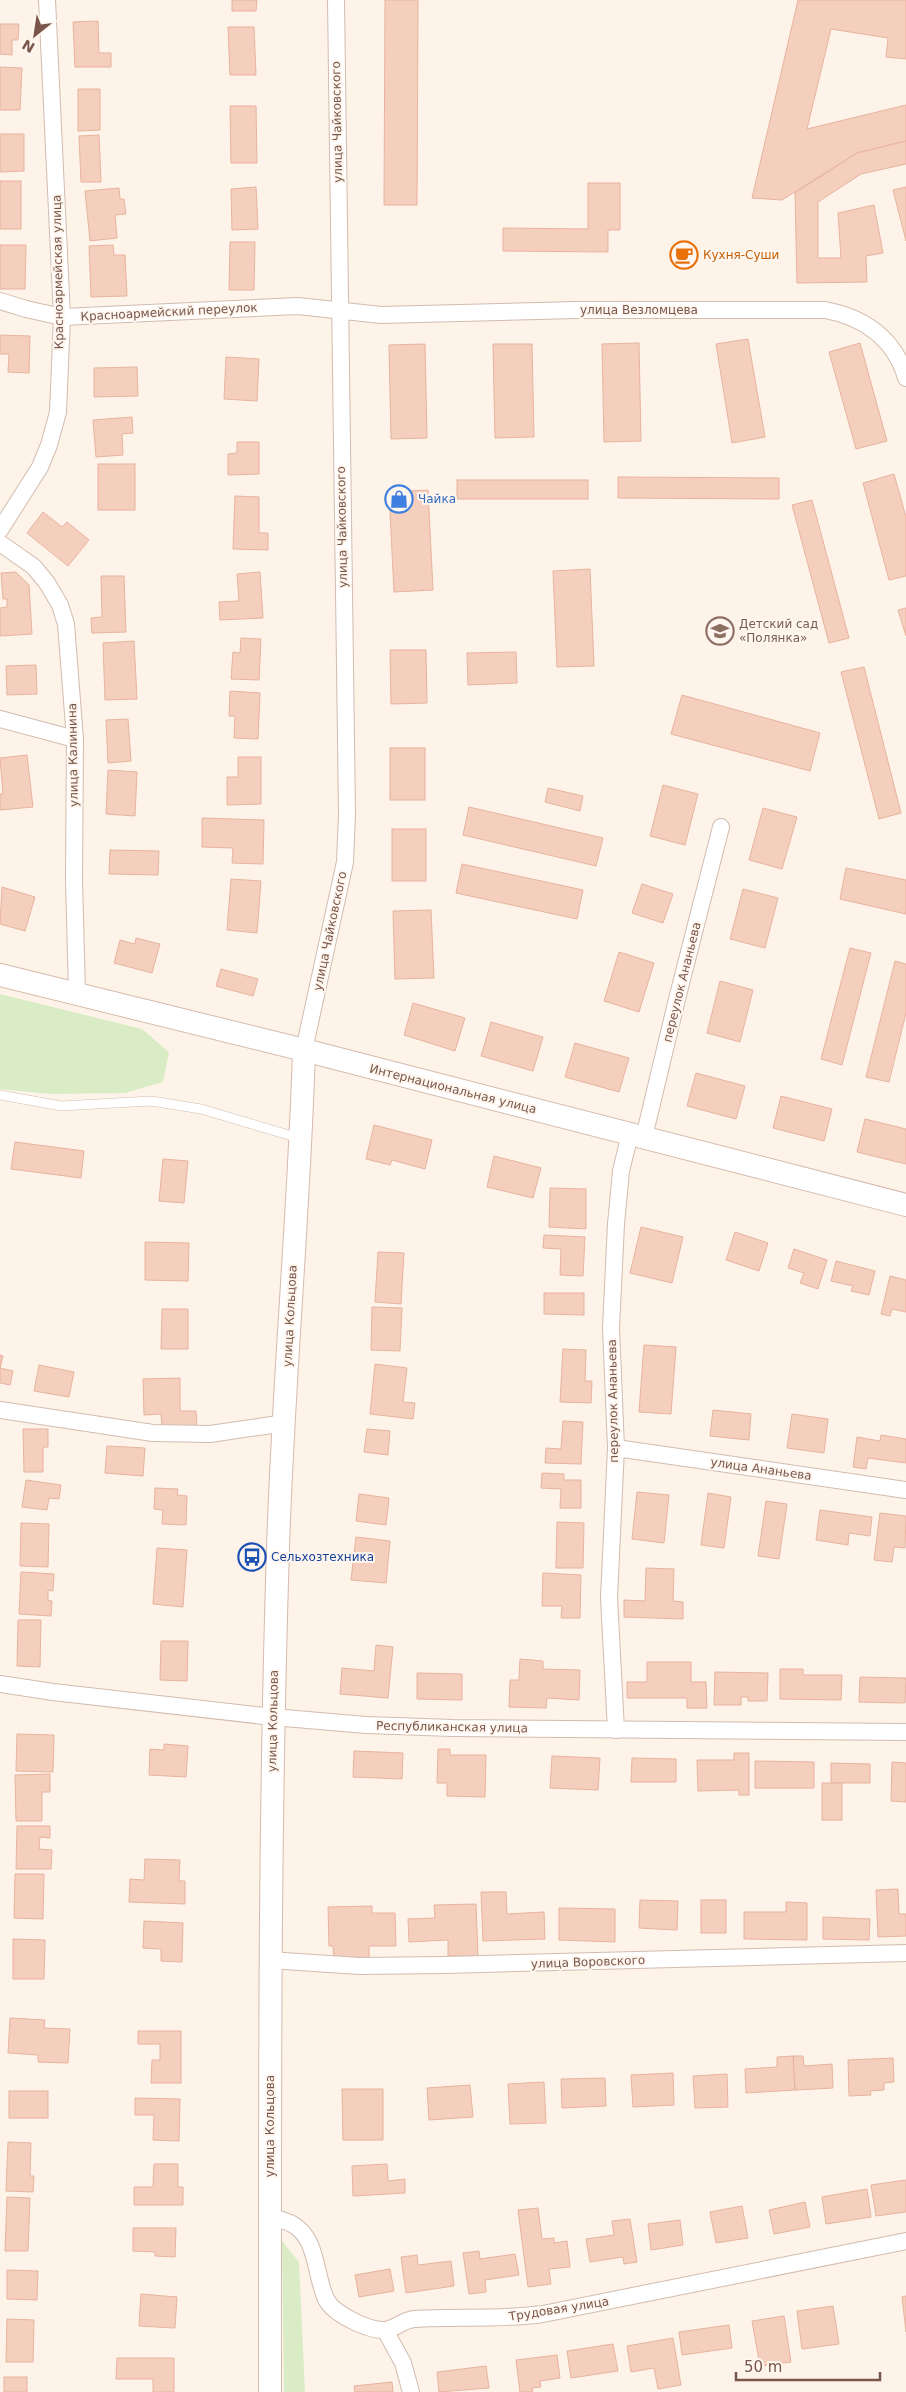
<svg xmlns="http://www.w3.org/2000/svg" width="906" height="2392" viewBox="0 0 906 2392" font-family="'DejaVu Sans',sans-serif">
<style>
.green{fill:#d9ecc5}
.building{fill:#f4cfbe;stroke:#e8b39e}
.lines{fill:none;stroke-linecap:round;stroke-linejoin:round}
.lane-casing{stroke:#d3bcaf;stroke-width:10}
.street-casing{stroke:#d3bcaf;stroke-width:18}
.secondary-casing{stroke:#d6bbac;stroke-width:24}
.lane{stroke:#fff;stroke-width:9}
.street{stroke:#fff;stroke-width:16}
.secondary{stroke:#fff;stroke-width:22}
.labels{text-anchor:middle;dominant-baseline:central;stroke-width:4;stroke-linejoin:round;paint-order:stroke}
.street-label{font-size:12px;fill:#79564a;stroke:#fff7ef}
.food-label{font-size:12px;fill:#c56008;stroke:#fff7ef;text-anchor:start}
.shop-label{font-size:12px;fill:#366cbe;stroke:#fff7ef;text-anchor:start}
.education-label{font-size:12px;fill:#785e54;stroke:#fff7ef;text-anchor:start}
.transit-label{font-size:12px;fill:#164399;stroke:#fff7ef;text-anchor:start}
</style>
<rect width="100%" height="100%" fill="#fdf3e8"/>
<g class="green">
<polygon points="0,994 142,1029 169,1052 163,1082 125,1093 50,1094 0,1089"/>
<polygon points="282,2241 299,2262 305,2392 284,2392"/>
</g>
<g class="building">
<polygon points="232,0 257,0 256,11 232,11"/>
<polygon points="385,0 418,0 417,205 384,205"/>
<polygon points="798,0 906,0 906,59 886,57 888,38 831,29 807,129 906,105 906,141 857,153 782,200 752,198"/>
<polygon points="98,21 99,53 111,53 111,67 75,67 73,22"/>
<polygon points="0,24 19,24 18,40 12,40 12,55 0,54"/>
<polygon points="228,27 254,27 256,75 230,75"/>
<polygon points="0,67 22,68 20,110 0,110"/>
<polygon points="78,89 100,89 100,130 78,131"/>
<polygon points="230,106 256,106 257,163 231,163"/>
<polygon points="0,134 24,134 24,171 0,172"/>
<polygon points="99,135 101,182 81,182 79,136"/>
<polygon points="906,141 906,164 861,174 818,202 818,258 841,258 838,213 874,205 883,253 866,256 867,282 797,283 795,193 857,153"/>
<rect x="0" y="181" width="21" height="48"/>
<polygon points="588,183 620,183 620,230 608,230 608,252 503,251 503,228 588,229"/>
<polygon points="256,187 258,229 232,230 231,189"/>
<polygon points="906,187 906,241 893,190"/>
<polygon points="119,188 120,199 124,199 126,214 115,215 117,238 90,241 85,191"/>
<polygon points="230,242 255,242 254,290 229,290"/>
<polygon points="0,245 26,245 25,289 0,289"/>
<polygon points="113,245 114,255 125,255 127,296 91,297 89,246"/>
<polygon points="0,335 30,336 29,373 8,372 9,354 0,354"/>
<polygon points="748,339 765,437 732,443 716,344"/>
<polygon points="639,343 641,441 604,442 602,344"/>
<polygon points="860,343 887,441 856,449 829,352"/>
<polygon points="425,344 427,438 391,439 389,345"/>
<polygon points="493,344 532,344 534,437 495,438"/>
<polygon points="226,357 259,359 257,401 224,399"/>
<polygon points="137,367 138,396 94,397 94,368"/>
<polygon points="132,417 133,433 122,434 123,455 96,457 93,420"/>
<polygon points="237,442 259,442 259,474 228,475 228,454 237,453"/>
<rect x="98" y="464" width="37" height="46"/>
<polygon points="894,474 906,517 906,576 889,580 863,483"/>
<polygon points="618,477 779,478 779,499 618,498"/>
<rect x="457" y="480" width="131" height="19"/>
<polygon points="428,490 433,590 394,592 389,492"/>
<polygon points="235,496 259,497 259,533 268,533 268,550 233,549"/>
<polygon points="812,500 849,638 829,643 792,505"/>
<polygon points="43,512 62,527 67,522 89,540 68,566 27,533"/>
<polygon points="590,569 594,666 557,667 553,571"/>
<polygon points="16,572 29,585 32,634 0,636 0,608 7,607 7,599 3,599 1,573"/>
<polygon points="260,572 263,618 220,620 219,602 239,601 237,574"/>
<polygon points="101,576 124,576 126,632 92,633 91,618 102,617"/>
<polygon points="906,608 906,636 898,610"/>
<polygon points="241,638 261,639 259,680 231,679 233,652 240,653"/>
<polygon points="134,641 137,699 105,700 103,643"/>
<polygon points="390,650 426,650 427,703 391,704"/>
<polygon points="516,652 517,683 468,685 467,653"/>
<polygon points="36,665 37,694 7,695 6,666"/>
<polygon points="864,667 901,813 879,819 841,672"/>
<polygon points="230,691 260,693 258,739 234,738 235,716 229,716"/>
<polygon points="682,695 820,733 810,771 671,734"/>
<polygon points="128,719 131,761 108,763 106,720"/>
<rect x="390" y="748" width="35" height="52"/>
<polygon points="27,755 33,807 0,810 0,794 3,794 0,758"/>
<polygon points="238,757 261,757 261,804 227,805 227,777 238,777"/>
<polygon points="108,770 137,772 135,816 106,814"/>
<polygon points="663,785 698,794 685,845 650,836"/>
<polygon points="548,788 583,796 580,811 545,802"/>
<polygon points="469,807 603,838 596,866 463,835"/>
<polygon points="763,808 797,817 782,869 749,860"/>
<polygon points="202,818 264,820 263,864 232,863 233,848 202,847"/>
<rect x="392" y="829" width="34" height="52"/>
<polygon points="110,850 159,851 158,875 109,874"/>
<polygon points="462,864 583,890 577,919 456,893"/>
<polygon points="846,868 906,880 906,914 840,899"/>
<polygon points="231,879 261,881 257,933 227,930"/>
<polygon points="642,884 673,894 663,923 632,913"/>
<polygon points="2,887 35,897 25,931 0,924"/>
<polygon points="743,889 778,898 765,948 730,939"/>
<polygon points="431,910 434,978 395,979 393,911"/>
<polygon points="136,938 160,944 152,973 114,963 120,940 135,944"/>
<polygon points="850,948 871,953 842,1065 821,1059"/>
<polygon points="619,952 654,963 639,1012 604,1001"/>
<polygon points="895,961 906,964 906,1013 889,1082 866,1077"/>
<polygon points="221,969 258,979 253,996 216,986"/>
<polygon points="720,981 753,990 740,1042 707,1033"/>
<polygon points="413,1003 465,1018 455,1051 404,1035"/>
<polygon points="491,1022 543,1037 533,1071 481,1056"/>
<polygon points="575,1043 629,1058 619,1092 565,1077"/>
<polygon points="696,1073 745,1086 736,1119 687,1106"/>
<polygon points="781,1096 832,1109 824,1141 773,1128"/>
<polygon points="865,1119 906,1129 906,1164 857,1152"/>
<polygon points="374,1125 432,1140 425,1169 392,1160 390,1165 366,1159"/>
<polygon points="15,1142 84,1151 81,1178 11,1169"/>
<polygon points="494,1156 541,1168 533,1198 487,1187"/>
<polygon points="163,1159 188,1161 184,1203 159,1201"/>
<polygon points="550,1188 586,1189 586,1229 549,1227"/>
<polygon points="641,1227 683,1237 672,1283 630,1273"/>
<polygon points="735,1232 768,1243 759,1271 726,1260"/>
<polygon points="544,1235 585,1237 583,1276 560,1275 561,1249 543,1248"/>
<polygon points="145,1242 189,1243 188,1281 145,1280"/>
<polygon points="794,1249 827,1260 818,1289 800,1283 804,1273 788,1268"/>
<polygon points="378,1252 404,1253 401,1304 375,1302"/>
<polygon points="836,1261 875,1271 869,1295 851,1291 853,1286 831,1281"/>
<polygon points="890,1276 906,1280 906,1312 892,1309 890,1316 881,1314"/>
<polygon points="544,1293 584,1293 584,1315 544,1314"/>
<polygon points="372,1307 402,1308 400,1351 371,1350"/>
<polygon points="162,1309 188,1309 188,1349 161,1349"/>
<polygon points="644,1345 676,1347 671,1414 639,1412"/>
<polygon points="563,1349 586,1350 585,1381 592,1381 591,1403 560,1402"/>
<polygon points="0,1355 3,1356 0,1368 13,1371 10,1385 0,1383"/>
<polygon points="375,1364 407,1368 403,1402 415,1403 413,1419 370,1414"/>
<polygon points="39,1365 74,1372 69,1397 34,1391"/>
<polygon points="180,1378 180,1411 196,1411 197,1426 162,1426 161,1414 144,1415 143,1379"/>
<polygon points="713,1410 751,1414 749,1440 710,1436"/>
<polygon points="792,1414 828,1419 824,1453 787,1448"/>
<polygon points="563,1421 583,1422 581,1464 545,1463 546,1448 561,1449"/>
<polygon points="23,1429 48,1429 48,1447 43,1447 43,1472 24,1472"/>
<polygon points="367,1429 390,1431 388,1455 364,1452"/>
<polygon points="881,1435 906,1439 906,1463 868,1458 866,1469 853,1467 857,1437 880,1441"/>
<polygon points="107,1446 145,1448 143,1476 105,1473"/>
<polygon points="542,1473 564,1474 564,1480 581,1480 581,1508 560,1508 561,1489 541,1488"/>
<polygon points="26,1480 61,1485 59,1499 49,1498 47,1510 22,1507"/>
<polygon points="155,1488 178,1489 177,1495 187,1496 186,1525 162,1524 163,1510 154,1509"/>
<polygon points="637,1492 669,1495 664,1543 632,1539"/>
<polygon points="708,1493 731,1497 724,1548 701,1545"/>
<polygon points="359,1494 389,1498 386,1525 356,1521"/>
<polygon points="766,1501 787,1504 779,1559 758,1556"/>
<polygon points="820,1510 872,1517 870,1536 849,1533 848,1545 816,1540"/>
<polygon points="880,1513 906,1516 905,1548 894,1547 892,1562 874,1560"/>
<polygon points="557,1522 584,1523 583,1568 556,1568"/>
<polygon points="21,1523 49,1524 48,1567 20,1566"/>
<polygon points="356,1537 390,1541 386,1583 351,1580"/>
<polygon points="157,1548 187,1550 183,1607 153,1604"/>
<polygon points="646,1568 674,1569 673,1601 683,1602 683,1619 624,1617 624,1600 645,1601"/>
<polygon points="21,1572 54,1574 53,1591 48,1590 48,1600 52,1601 51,1616 19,1614"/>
<polygon points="543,1573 581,1575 580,1618 561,1618 562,1606 542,1606"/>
<polygon points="18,1620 41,1620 40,1667 17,1666"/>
<polygon points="161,1641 188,1641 187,1681 160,1680"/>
<polygon points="376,1645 393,1647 388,1698 340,1694 342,1668 374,1671"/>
<polygon points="520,1659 543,1661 543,1669 580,1670 579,1700 547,1698 546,1708 509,1707 510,1680 519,1680"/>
<polygon points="647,1662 691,1662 691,1682 706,1682 707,1708 687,1708 687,1698 627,1698 627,1682 647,1682"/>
<polygon points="780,1669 803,1669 803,1675 842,1675 841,1700 780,1699"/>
<polygon points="715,1672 768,1673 767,1701 748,1701 748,1697 741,1697 741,1705 714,1705"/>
<polygon points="417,1673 462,1674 462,1700 417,1699"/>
<polygon points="860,1677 906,1678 905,1703 859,1702"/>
<polygon points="17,1734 54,1735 53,1772 16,1771"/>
<polygon points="164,1744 188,1746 186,1777 149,1775 150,1749 164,1750"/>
<polygon points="438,1749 450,1749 450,1755 486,1755 485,1797 447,1796 447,1783 437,1783"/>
<polygon points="354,1751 403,1753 402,1779 353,1777"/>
<polygon points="734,1753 749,1753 749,1795 739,1795 739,1790 698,1791 697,1760 734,1760"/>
<polygon points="552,1756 600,1758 598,1790 550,1788"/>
<polygon points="632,1758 676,1759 676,1782 631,1782"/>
<polygon points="755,1761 814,1762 814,1788 755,1788"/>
<polygon points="892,1762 906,1763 906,1802 891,1801"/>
<polygon points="831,1763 870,1764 870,1783 831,1783"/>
<polygon points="50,1774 50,1792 42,1792 42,1821 16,1821 15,1775"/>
<rect x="822" y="1783" width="20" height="37"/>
<polygon points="17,1826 50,1826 50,1838 40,1837 39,1849 52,1850 51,1869 16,1869"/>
<polygon points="145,1859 180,1860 179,1881 185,1881 185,1904 129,1902 130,1879 144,1880"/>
<polygon points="15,1874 44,1874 43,1919 14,1918"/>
<polygon points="898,1889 899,1914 906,1914 906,1936 878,1937 876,1890"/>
<polygon points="481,1892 506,1892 507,1914 544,1912 545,1939 483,1941"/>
<polygon points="640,1900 678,1901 677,1930 639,1928"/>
<rect x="701" y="1900" width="25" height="33"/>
<polygon points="786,1902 807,1903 807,1940 744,1939 744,1912 786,1912"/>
<polygon points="476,1904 478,1956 448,1956 448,1940 409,1942 408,1919 435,1918 434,1905"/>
<polygon points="372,1906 372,1913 395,1913 396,1946 369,1946 369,1959 334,1959 333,1946 329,1946 328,1907"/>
<polygon points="559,1908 615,1909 615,1942 559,1940"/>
<polygon points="823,1917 870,1919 869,1940 823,1939"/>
<polygon points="144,1921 183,1923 182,1962 161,1961 161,1949 143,1948"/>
<polygon points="13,1939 45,1940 44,1979 13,1979"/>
<polygon points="10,2018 45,2020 44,2028 70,2029 68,2063 38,2062 38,2055 8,2053"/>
<polygon points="138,2031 181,2031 181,2083 151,2083 152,2060 160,2060 160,2044 138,2044"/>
<polygon points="793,2056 803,2056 804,2066 832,2064 833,2088 795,2090"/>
<polygon points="793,2056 795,2090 746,2093 745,2069 777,2067 777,2057"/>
<polygon points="893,2058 894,2082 884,2083 884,2090 870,2091 871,2095 849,2096 848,2060"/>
<polygon points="673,2073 674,2105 633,2107 631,2075"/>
<polygon points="727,2074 728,2107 695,2108 693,2076"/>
<polygon points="605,2078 606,2106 562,2108 561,2079"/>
<polygon points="544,2082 546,2123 510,2124 508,2084"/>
<polygon points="470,2085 473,2117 429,2120 427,2088"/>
<polygon points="342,2089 383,2089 383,2140 343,2140"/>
<rect x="9" y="2091" width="39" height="27"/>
<polygon points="135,2098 180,2099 179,2141 153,2140 154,2115 135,2115"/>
<polygon points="8,2142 31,2143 30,2176 34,2176 33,2192 6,2191"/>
<polygon points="154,2164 178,2164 178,2187 183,2187 183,2205 134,2205 134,2187 153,2187"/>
<polygon points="387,2164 388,2181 405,2179 405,2193 353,2196 352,2166"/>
<polygon points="906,2180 906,2212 876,2216 871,2185"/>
<polygon points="867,2189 871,2217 826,2224 822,2197"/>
<polygon points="7,2197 30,2198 28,2251 5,2251"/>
<polygon points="805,2202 810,2227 774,2234 769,2210"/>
<polygon points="742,2206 748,2238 716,2243 710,2212"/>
<polygon points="538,2208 542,2239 554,2238 554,2243 567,2241 570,2267 549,2269 551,2284 528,2287 518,2210"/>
<polygon points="630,2219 637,2262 624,2264 623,2257 590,2262 586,2239 614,2235 612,2221"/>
<polygon points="680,2220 683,2245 651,2250 648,2224"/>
<polygon points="133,2228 176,2228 175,2257 155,2256 155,2252 133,2251"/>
<polygon points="479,2251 480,2259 515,2254 519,2275 485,2280 486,2292 469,2294 463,2253"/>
<polygon points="417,2255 418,2265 451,2261 454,2286 406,2293 401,2257"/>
<polygon points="390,2269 394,2291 359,2297 355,2275"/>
<polygon points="7,2270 38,2271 37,2300 7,2299"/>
<polygon points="141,2294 177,2297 175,2328 139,2326"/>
<polygon points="906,2296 906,2332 902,2297"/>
<polygon points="833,2306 839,2344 802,2349 797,2311"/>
<polygon points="784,2316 791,2362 760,2366 752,2321"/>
<polygon points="7,2319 34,2320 33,2362 6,2362"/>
<polygon points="729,2325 732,2348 682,2355 679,2332"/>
<polygon points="673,2338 681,2385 658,2389 654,2368 631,2372 627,2346"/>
<polygon points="613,2344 618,2371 571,2378 567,2351"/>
<polygon points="557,2355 560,2378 540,2381 541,2387 532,2388 533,2392 520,2392 516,2360"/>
<polygon points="117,2358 174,2358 174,2392 153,2392 153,2379 116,2379"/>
<polygon points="486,2366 489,2388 439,2392 437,2372"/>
<rect x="4" y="2377" width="23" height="15"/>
<polygon points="392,2382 393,2392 355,2392 354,2386"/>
</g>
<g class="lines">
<g class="lane-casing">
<polyline id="lane" points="0,1095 61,1106 151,1101 201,1109 299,1138"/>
</g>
<g class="street-casing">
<g id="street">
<path d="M0,301l26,8 36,8 236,-11 83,9 195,-5h249c39,7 70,29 81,68"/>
<polyline points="0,530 40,467 49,445 58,412 62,317 47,0"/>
<polyline points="0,543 34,567 47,583 60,605 66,624 75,739 74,880 77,994"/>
<polyline points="0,719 75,739"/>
<polyline points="304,1050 345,862 347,814 336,0"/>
<polyline points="644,1137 677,999 721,827"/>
<polyline points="0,1410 153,1433 210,1434 285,1423"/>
<polyline points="616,1448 906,1490"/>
<polyline points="0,1684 53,1692 273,1717 366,1725 453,1728 906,1732"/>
<polyline points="616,1730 609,1598 616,1448 611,1328 616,1224 621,1171 630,1134"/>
<polyline points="269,1960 359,1966 445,1965 906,1953"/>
<path d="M271,2216c7,3 15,5 21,8 26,14 23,52 34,75 7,15 43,32 59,31 10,-1 18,-10 29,-11 43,-3 86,1 129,-5l363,-73"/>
<polyline points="385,2330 403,2363 411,2392"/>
</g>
</g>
<g class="secondary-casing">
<g id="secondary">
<polyline points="0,975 304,1050 906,1205"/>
<path d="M270,2392c0,-281 -1,-562 8,-843 5,-166 21,-332 26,-499"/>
</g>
</g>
<use href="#lane" class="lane"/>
<use href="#street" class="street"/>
<use href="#secondary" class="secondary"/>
</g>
<defs>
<g id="cafe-ring" transform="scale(1.4375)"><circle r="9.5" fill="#fff7ef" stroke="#e8710a" stroke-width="1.5"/><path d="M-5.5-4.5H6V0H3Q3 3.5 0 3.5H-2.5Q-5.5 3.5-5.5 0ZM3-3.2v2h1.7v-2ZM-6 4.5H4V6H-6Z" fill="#e8710a"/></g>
<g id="shop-ring" transform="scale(1.4375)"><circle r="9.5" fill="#fff7ef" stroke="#3f7fe0" stroke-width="1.5"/><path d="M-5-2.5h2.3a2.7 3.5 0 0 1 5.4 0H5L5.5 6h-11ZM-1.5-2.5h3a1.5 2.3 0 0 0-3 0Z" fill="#3f7fe0"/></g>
<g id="school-ring" transform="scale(1.4375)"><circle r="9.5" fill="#fff7ef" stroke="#8d6e63" stroke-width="1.5"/><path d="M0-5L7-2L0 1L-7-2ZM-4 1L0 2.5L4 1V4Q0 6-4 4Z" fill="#8d6e63"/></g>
<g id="bus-ring" transform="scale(1.4375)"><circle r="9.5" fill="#fff7ef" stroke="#1a4fb4" stroke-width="1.5"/><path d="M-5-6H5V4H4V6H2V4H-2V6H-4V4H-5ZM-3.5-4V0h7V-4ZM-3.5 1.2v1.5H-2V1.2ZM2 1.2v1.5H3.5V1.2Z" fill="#1a4fb4"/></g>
</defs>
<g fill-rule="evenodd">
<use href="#cafe-ring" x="684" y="255"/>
<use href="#shop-ring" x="399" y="499"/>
<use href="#school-ring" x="720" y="631"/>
<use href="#bus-ring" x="252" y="1557"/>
</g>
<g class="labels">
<g class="street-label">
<text transform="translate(337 122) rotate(-91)">улица Чайковского</text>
<text transform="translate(58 272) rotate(-91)">Красноармейская улица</text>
<text x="639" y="310">улица Везломцева</text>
<text transform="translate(169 312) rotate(-3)">Красноармейский переулок</text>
<text transform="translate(342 527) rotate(-91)">улица Чайковского</text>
<text transform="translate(73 755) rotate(-91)">улица Калинина</text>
<text transform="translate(330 931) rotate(-78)">улица Чайковского</text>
<text transform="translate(682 982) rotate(-76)">переулок Ананьева</text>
<text transform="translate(453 1089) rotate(14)">Интернациональная улица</text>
<text transform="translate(290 1316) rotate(-87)">улица Кольцова</text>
<text transform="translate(613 1401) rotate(-91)">переулок Ананьева</text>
<text transform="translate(761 1469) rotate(8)">улица Ананьева</text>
<text transform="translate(273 1721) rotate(-89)">улица Кольцова</text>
<text transform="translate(452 1727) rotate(1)">Республиканская улица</text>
<text transform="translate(588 1962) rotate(-2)">улица Воровского</text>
<text transform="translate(270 2126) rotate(-90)">улица Кольцова</text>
<text transform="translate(559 2309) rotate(-9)">Трудовая улица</text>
</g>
<g class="food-label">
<text x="703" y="255">Кухня-Суши</text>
</g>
<g class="shop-label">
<text x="418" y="499">Чайка</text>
</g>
<g class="education-label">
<text x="739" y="624">Детский сад<tspan x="739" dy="14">«Полянка»</tspan></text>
</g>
<g class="transit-label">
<text x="271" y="1557">Сельхозтехника</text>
</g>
</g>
<g transform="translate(35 35) rotate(210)" stroke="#fff7ef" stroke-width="4" paint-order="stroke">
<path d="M0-4L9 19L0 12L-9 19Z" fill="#79564a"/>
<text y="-8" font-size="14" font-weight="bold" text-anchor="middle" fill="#79564a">N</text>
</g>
<path d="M736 2372v8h144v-8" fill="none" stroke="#79564a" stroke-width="2.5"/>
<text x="744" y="2372" font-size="15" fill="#79564a" stroke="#fff7ef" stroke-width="4" paint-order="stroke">50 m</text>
</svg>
